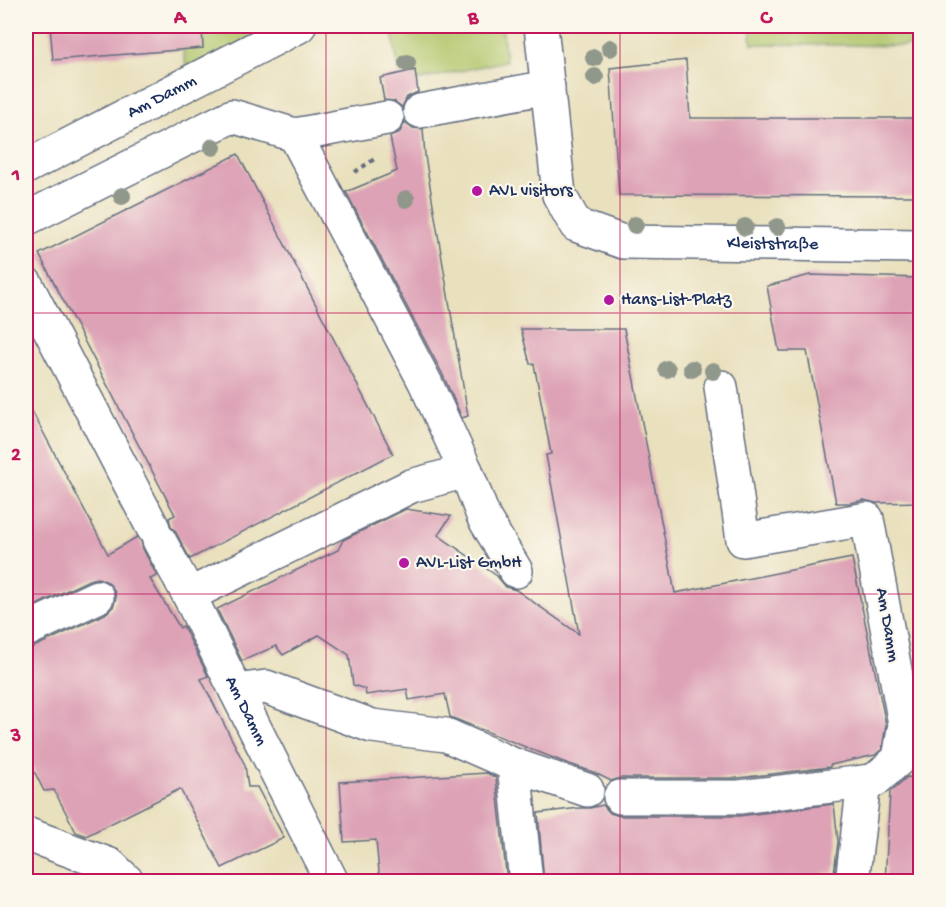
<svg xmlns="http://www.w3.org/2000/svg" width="946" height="907" viewBox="0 0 946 907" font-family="'Gochi Hand',sans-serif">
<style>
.green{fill:#b1c66a;stroke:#667a64;stroke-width:1.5}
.building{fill:#dda2b6}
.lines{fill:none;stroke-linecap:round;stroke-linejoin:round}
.minor-casing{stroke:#636d7f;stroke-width:36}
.path{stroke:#636d7f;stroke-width:4;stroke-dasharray:4.5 4.5;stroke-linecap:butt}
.minor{stroke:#fff;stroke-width:33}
.tree{fill:#90978b}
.grid{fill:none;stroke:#c2185b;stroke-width:1.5;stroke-opacity:0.55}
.poi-dot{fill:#b5179e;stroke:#fbf7ec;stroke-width:2}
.labels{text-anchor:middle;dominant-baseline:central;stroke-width:4.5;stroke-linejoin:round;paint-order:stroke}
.street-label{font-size:18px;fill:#1b2f5e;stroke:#fbf7ec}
.poi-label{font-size:18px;fill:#1b2f5e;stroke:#fbf7ec;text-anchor:start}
.neatline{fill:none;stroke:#c2185b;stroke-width:2}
.grid-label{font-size:20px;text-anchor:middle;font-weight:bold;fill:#c2185b}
</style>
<rect width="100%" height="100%" fill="#fbf7ec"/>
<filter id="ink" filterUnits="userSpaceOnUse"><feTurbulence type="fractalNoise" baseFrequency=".0167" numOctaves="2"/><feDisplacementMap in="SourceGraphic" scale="12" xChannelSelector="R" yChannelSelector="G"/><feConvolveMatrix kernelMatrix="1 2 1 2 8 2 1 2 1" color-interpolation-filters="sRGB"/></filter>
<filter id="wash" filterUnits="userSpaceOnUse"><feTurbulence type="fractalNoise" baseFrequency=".008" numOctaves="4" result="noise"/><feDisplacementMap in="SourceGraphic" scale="24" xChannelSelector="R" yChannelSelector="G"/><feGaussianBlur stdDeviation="1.35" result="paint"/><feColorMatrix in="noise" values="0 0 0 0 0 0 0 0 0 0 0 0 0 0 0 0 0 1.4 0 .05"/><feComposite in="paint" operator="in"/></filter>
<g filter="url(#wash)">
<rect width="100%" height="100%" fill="#e9e0bd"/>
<g class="green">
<polygon points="178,26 280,26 188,75"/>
<polygon points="391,26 502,26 506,61 401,84"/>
<polygon points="750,26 920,26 920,46 752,44"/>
</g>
<g id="blocks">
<g class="building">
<polygon points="50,26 202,26 203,48 53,60"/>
<polygon points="686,60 690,118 921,118 921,196 619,195 610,68"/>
<polygon points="415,70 418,92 407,97 402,107 394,101 384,100 380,78"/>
<polygon points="405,122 413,128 423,129 425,156 468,416 462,418 442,373 346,192 397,171 390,137 400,132"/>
<polygon points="238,154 393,454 190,559 175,531 171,527 169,518 175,515 39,254"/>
<polygon points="810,275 921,278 921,502 876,503 864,500 849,503 836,503 807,351 779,351 767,286"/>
<polygon points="521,329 624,329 675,593 852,558 886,725 882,749 875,755 830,765 830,767 738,778 620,778 611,781 593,772 561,761 450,717 445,694 409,700 407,689 366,695 365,689 353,685 349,655 319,635 283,655 276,646 242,661 217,609 338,550 343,540 406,509 451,516 438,535 497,576 506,587 516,590 579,634 546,455 551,454 534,364 530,364"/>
<polygon points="26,400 108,554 137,537 141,541 143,549 157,576 150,579 180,628 183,626 208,676 201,679 245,765 248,787 257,787 284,838 222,868 180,789 86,836 76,832 54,790 44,791 26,755 26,649 34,647 105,614 113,607 116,598 114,590 108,582 98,578 89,580 26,610"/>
<polygon points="487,773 496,778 507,882 380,882 376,840 344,842 340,782"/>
<polygon points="907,777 921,778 921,882 885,882 890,792"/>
<polygon points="834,804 838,842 834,873 823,874 823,882 544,882 538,813 580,808 590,808 603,805 610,813 620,816 739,816"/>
</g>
</g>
</g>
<g filter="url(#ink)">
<use href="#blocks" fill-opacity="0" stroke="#636d7f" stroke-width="1.5"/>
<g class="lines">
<g class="minor-casing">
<g id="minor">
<path id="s1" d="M541,26l18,169 17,30 47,17 297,4"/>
<polyline points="420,111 548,87"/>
<path id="s2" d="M26,167l273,-141"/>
<polyline points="26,219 232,116 295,135 387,118"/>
<polyline points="26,284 153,528"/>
<polyline points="466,471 484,518 516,571"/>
<path id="s3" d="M159,540l30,55 47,96 96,191"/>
<polyline points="189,595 411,486 466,471 425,382 295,135"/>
<polyline points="26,630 97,597"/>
<polyline points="236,691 266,687 372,726 446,735 514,765 587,790"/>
<polyline points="514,765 526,882"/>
<polyline points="620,797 739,797 864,782 875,780 899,759 905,724 867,519 743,540 721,387"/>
<polyline points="26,834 110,865 128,882"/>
<polyline points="852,882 864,782"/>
</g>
</g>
<polyline class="path" points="355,172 376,158"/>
<use href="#minor" class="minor"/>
</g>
<g class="tree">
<circle cx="610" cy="48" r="9"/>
<circle cx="594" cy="58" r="9"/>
<circle cx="407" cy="63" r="9"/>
<circle cx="595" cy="77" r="9"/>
<circle cx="213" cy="147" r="9"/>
<circle cx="122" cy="196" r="9"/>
<circle cx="406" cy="199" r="9"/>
<circle cx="635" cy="225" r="9"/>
<circle cx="745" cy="227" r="9"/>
<circle cx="777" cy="227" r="9"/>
<circle cx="667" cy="369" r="9"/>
<circle cx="692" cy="369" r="9"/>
<circle cx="713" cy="371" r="9"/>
</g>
</g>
<path class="grid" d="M326,26v856M620,26v856M26,313h894M26,594h894"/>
<g class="poi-dot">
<circle cx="477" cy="191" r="6"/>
<circle cx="609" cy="300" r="6"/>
<circle cx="404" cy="563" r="6"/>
</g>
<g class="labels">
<g class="street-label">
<text stroke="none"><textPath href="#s2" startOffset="153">Am Damm</textPath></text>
<text stroke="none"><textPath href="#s1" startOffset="404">Kleiststraße</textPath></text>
<text transform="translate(887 625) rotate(80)">Am Damm</text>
<text stroke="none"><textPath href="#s3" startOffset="192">Am Damm</textPath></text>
</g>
<g class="poi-label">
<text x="489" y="191">AVL visitors</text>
<text x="621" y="300">Hans-List-Platz</text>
<text x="416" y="563">AVL-List GmbH</text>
</g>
</g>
<rect width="946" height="907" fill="none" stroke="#fbf7ec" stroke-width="66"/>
<rect x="33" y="33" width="880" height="841" class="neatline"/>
<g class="grid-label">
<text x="180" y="23">A</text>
<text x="473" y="23">B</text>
<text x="766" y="23">C</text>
<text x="16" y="180">1</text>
<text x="16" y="460">2</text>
<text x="16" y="741">3</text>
</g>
</svg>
